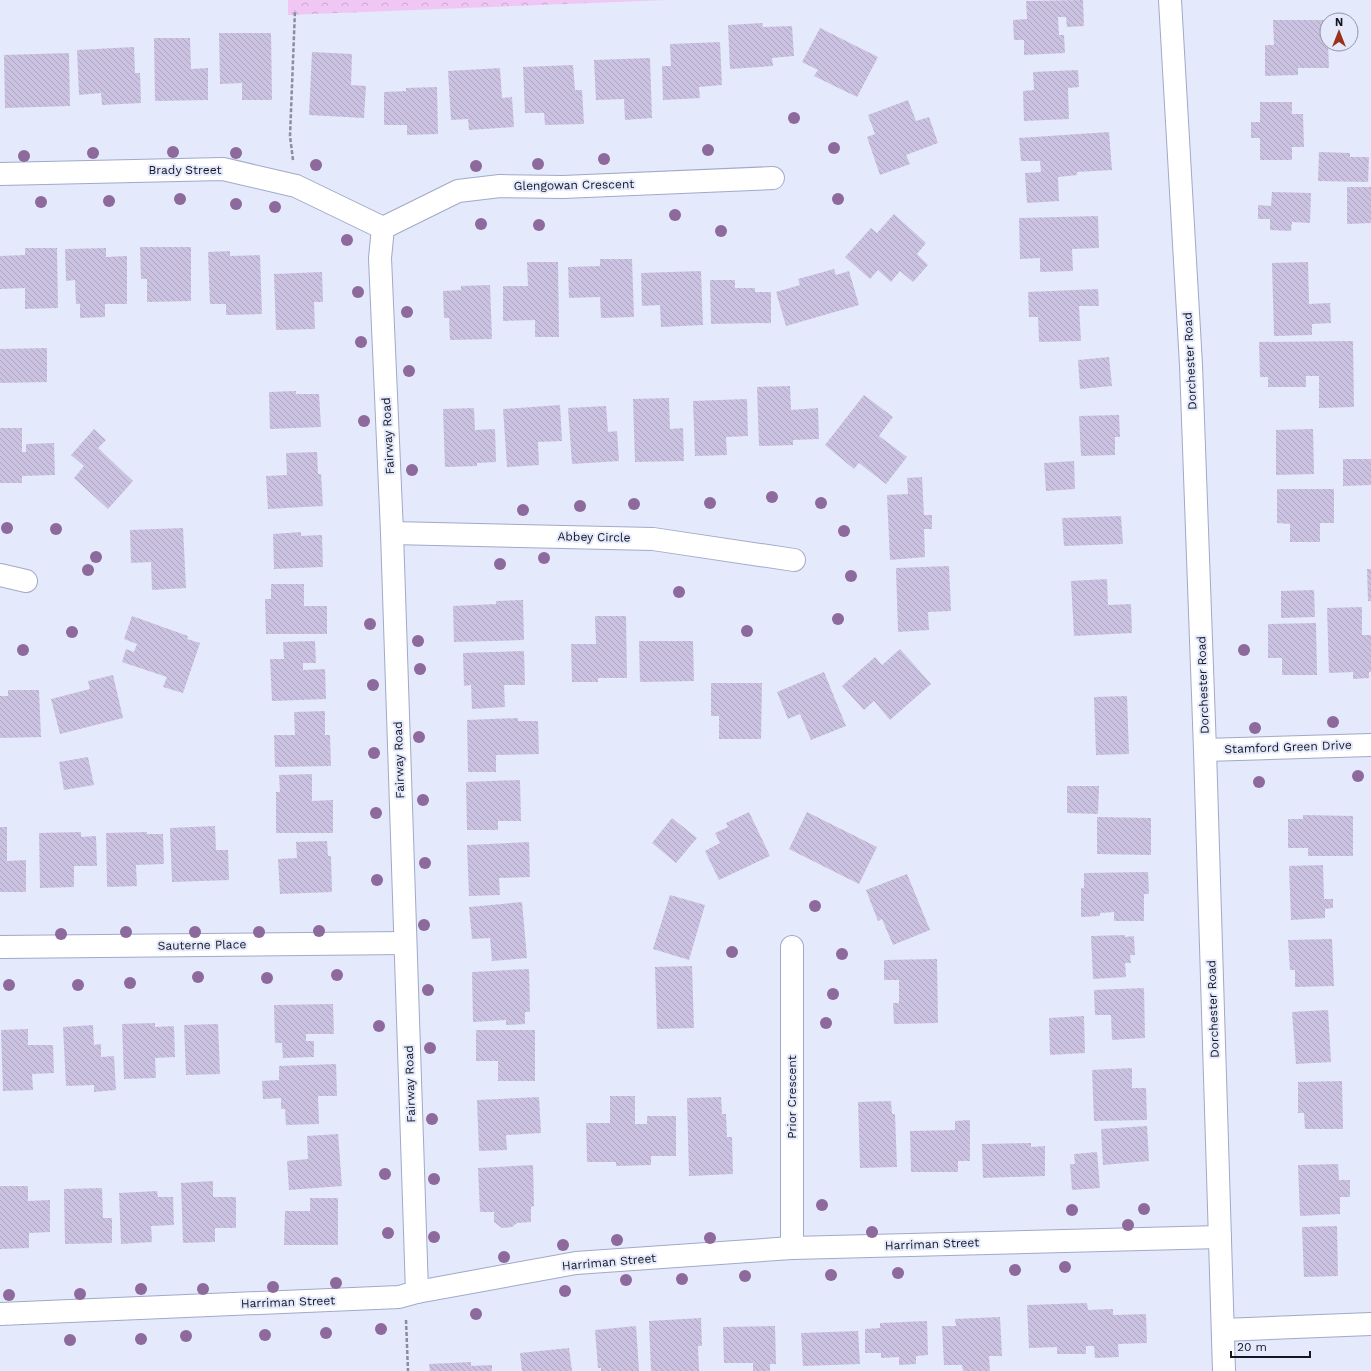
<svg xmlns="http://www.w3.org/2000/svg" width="1371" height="1371" viewBox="0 0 1371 1371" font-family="'Work Sans',sans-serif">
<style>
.park{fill:url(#park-crowns)}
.building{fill:url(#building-back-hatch)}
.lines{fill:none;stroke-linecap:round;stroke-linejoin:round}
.minor-casing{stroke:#a2a9c7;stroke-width:24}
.tertiary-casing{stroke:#a2a9c7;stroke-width:24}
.secondary-casing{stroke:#a2a9c7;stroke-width:24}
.path{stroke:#898d9c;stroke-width:2.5;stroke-dasharray:4 2;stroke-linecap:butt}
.minor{stroke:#fff;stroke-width:22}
.tertiary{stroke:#fff;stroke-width:22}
.secondary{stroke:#fff;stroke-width:22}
.tree{fill:#8d699c}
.labels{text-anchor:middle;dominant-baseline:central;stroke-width:4;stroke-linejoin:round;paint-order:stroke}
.street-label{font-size:12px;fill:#141722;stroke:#e4e9fc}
</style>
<defs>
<pattern id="park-crowns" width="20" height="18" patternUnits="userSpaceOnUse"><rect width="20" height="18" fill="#efc6f4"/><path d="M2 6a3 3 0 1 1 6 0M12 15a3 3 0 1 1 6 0" fill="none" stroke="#cca9d1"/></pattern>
<pattern id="building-back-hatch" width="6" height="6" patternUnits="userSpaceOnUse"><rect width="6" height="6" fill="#cbc2e1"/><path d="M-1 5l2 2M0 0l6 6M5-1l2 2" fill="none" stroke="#ada6c1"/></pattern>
</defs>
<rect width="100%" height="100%" fill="#e4e9fc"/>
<polygon class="park" points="288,0 666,0 288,15"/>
<g class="building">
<polygon points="1083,0 1084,26 1067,27 1066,17 1058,17 1059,35 1064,35 1065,53 1024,55 1024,40 1014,40 1013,20 1027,19 1026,1"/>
<polygon points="1273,20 1327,20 1329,68 1298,68 1298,75 1265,76 1265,45 1274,45"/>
<polygon points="762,23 763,27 792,26 794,56 772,58 773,66 730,69 728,25"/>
<polygon points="820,28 878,57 857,97 814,76 818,70 802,62"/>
<polygon points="219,33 271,33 272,100 242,100 242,83 220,84"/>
<polygon points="154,38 190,38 191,69 208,68 208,100 155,101"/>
<polygon points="720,42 722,85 699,87 700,98 663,100 662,66 671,66 670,44"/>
<polygon points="134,47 135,73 140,73 141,103 102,105 101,93 79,95 77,50"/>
<polygon points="312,52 352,54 351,85 366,86 364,118 309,115"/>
<polygon points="69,53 70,106 5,108 4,55"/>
<polygon points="650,58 652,118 625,120 624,99 596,100 594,60"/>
<polygon points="573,65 575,90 582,90 584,124 545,125 544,113 525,113 523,67"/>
<polygon points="500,68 502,98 512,97 514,127 469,130 468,119 451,120 448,71"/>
<polygon points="1078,70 1079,87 1068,88 1069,119 1024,121 1023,91 1034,90 1033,72"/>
<polygon points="437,87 438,134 407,135 407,125 384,125 384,92 406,91 406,88"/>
<polygon points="908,100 916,121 929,117 938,143 906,155 910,164 880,175 867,137 875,134 868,115"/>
<polygon points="1260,102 1292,102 1292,114 1303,114 1304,147 1292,147 1292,160 1260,160 1260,138 1251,138 1251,122 1260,122"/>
<polygon points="1109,132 1112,170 1077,172 1077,175 1058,177 1059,201 1027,203 1025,173 1041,172 1040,161 1021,161 1019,138"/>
<polygon points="1319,152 1350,153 1350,157 1369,157 1368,182 1318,181"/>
<polygon points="1347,187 1371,187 1371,223 1347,224"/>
<polygon points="1272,192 1311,193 1310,223 1292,222 1291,231 1270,230 1270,219 1258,219 1258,205 1271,206"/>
<polygon points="894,214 926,243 917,254 928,265 913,282 900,271 891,282 878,270 870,279 845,257 871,228 877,233"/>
<polygon points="1098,216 1099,248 1072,249 1073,271 1040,272 1040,258 1020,259 1019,218"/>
<polygon points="140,247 191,247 191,301 147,302 147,279 141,279"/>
<polygon points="25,248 57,248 58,308 25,309 25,288 0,289 0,256 25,255"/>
<polygon points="106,248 106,257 127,256 127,304 105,304 105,317 80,318 80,304 76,304 75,280 66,281 65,249"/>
<polygon points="230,251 230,256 260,255 262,314 226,315 226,304 210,304 208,252"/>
<polygon points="600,259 632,259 634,317 601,318 600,297 569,298 568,267 600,266"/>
<polygon points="527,262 558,262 559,337 535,337 535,320 503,321 503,286 528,286"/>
<polygon points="1308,262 1309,304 1330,303 1331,323 1312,324 1312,335 1274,336 1272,263"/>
<polygon points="834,269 836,275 849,271 859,305 786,326 776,292 800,285 798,279"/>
<polygon points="701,271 703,325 661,327 660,305 642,306 641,273"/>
<polygon points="322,272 323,302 314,302 315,329 276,330 274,274"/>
<polygon points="710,280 735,280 735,288 755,288 755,292 771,292 771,323 711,324"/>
<polygon points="490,285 492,339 450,340 449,318 444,318 443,291 461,290 461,286"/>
<polygon points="1098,289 1099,306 1079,306 1081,341 1039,342 1038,317 1029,317 1028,292"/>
<polygon points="1353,341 1354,407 1319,408 1319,376 1306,376 1306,387 1268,387 1268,377 1260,377 1259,342"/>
<polygon points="47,348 47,382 0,383 0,349"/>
<polygon points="1109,357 1112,386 1080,389 1078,360"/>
<polygon points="790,386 791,410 818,408 819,439 793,440 793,445 759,446 757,387"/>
<polygon points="296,391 296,394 319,394 321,427 270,429 269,392"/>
<polygon points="864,395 893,417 879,436 907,457 886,484 859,463 854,469 825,445"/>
<polygon points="669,398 670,429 683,428 684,461 635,462 633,399"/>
<polygon points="747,399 748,436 726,437 727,455 695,456 693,401"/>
<polygon points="560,405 562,441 538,442 539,465 507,467 503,409"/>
<polygon points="606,406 608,432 617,431 619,461 572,464 568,408"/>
<polygon points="474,408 475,430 495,429 496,462 477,463 477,466 445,467 443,409"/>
<polygon points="1119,415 1120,437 1115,437 1115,455 1081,456 1079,416"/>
<polygon points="0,428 22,428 22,452 26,452 26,444 54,443 55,475 22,476 22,483 0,483"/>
<polygon points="94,429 106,440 98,448 133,481 108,509 74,478 84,466 71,455"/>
<polygon points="1313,429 1314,474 1276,475 1276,430"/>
<polygon points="317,452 318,474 321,474 323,506 268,509 266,476 287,475 286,453"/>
<polygon points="1343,459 1371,459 1371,485 1343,486"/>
<polygon points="1074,461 1075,489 1046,491 1044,463"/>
<polygon points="922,477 924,515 932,515 932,529 924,529 925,557 890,560 887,495 908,494 907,478"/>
<polygon points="1277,489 1334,489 1334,523 1320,523 1320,542 1290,542 1290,524 1277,523"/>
<polygon points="1121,516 1123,544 1064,546 1062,518"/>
<polygon points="183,528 186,588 152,590 151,562 131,563 130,530"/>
<polygon points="301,532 301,536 322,535 323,567 274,569 273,534"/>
<polygon points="949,566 951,611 928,612 929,630 898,632 896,568"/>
<polygon points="1367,569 1371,569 1371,601 1368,601"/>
<polygon points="1107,579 1108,605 1131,604 1132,633 1074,636 1071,581"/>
<polygon points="271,584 304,584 304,606 327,606 327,634 266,634 265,599 271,599"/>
<polygon points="1314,590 1315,617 1281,618 1281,591"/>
<polygon points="523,600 524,640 454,642 453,606 496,604 496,601"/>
<polygon points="1362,607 1362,635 1371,635 1371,672 1369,672 1369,678 1353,679 1353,672 1329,673 1327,608"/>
<polygon points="132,616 188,636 187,639 200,643 183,693 163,687 167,677 122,662 126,649 134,652 137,644 124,639"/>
<polygon points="595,616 626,616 627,678 598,678 598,682 572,682 571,644 596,644"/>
<polygon points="1316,623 1317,675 1282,675 1282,658 1268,658 1268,624"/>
<polygon points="315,641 316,663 303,663 303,670 325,669 326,699 272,701 270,659 284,659 283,642"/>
<polygon points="639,641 693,641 694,681 640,682"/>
<polygon points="900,649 931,684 890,720 874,701 864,710 842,686 875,657 882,665"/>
<polygon points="524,651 525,685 504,685 505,707 472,709 471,685 464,686 463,653"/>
<polygon points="824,672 846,726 811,740 800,714 788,719 777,692"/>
<polygon points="113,675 123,718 60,734 51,699 90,689 88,681"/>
<polygon points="711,683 762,683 761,739 719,739 719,716 711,716"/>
<polygon points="8,690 39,690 41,737 0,738 0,696 8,696"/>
<polygon points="1127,696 1129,754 1096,755 1094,697"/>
<polygon points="325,711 325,735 330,735 331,766 275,767 274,735 295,735 294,712"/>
<polygon points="518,718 518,721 538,721 539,754 496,755 496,772 468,772 467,720"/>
<polygon points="88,757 94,785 64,790 59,762"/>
<polygon points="312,774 312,801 333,800 333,833 276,833 276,792 280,792 279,775"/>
<polygon points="520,780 521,821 498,821 498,830 467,830 466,782"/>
<polygon points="1067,786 1099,786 1098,814 1067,813"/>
<polygon points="749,812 770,856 719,880 705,851 720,843 715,833 728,827 726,823"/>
<polygon points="807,812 877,847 859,884 789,849"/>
<polygon points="1303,815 1353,816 1353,856 1308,856 1308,848 1288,848 1288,819 1303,819"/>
<polygon points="1097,817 1151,818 1151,855 1097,854"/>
<polygon points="672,818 697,838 676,863 652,843"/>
<polygon points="215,826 216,850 228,850 229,880 172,882 170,828"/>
<polygon points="0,827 7,827 7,861 26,860 26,892 0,892"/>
<polygon points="81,832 81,837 96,836 97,866 74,866 74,887 40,888 39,833"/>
<polygon points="147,832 147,834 163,834 164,864 136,865 137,886 107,887 106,833"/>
<polygon points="327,841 328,856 331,856 332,892 280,894 278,859 297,858 296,842"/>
<polygon points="529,842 530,877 499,878 500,895 469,896 467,845"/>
<polygon points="1323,865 1324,899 1333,899 1333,908 1325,909 1325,918 1291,920 1289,866"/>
<polygon points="1148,872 1149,894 1144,894 1144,921 1114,921 1114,912 1100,913 1100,916 1081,917 1081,888 1084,888 1084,873"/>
<polygon points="907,874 930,930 893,945 882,919 878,921 866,890"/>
<polygon points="670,895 705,905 689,960 653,949"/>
<polygon points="522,902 527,958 492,961 490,938 472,939 469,907"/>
<polygon points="1125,935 1125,937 1134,936 1135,955 1130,955 1131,963 1125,963 1126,977 1093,979 1091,936"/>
<polygon points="1332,939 1334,986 1295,987 1295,970 1290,970 1288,940"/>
<polygon points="937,959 938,1023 894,1024 893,1003 899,1003 899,980 884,980 884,960"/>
<polygon points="692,966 694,1028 657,1029 655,967"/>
<polygon points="529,969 530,1012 525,1012 525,1024 506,1025 506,1020 473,1022 472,972"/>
<polygon points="1144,988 1145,1038 1112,1040 1111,1015 1095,1015 1094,990"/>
<polygon points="333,1004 334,1034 306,1034 306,1041 314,1041 314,1057 283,1058 282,1043 275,1043 274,1005"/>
<polygon points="1328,1010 1331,1062 1296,1064 1292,1012"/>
<polygon points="1084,1016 1085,1053 1050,1055 1049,1018"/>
<polygon points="155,1023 155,1027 174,1026 175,1057 155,1058 156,1078 124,1079 122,1024"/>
<polygon points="218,1024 220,1074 186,1075 184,1025"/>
<polygon points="93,1025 94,1045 101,1044 101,1057 114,1056 116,1090 94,1092 94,1085 66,1086 63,1027"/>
<polygon points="28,1029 28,1045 53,1045 54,1073 32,1074 33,1090 3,1091 1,1030"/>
<polygon points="476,1030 535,1030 535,1081 498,1081 498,1061 476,1061"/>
<polygon points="336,1064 337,1096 318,1096 319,1124 286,1125 285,1109 281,1109 281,1098 263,1099 262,1081 279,1080 279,1066"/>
<polygon points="1132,1068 1132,1088 1146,1088 1147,1120 1094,1121 1092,1070"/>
<polygon points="1342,1081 1343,1129 1305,1129 1304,1113 1298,1113 1298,1082"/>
<polygon points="610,1096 635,1096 635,1124 647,1124 647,1116 676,1116 676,1156 651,1156 651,1165 616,1166 616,1162 587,1162 586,1123 610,1123"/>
<polygon points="539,1097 541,1133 506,1135 507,1150 479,1151 477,1100"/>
<polygon points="721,1097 722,1114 726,1114 727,1137 732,1137 733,1174 689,1176 687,1098"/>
<polygon points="891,1101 892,1114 895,1114 897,1167 860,1168 858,1102"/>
<polygon points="970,1120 970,1161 958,1161 958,1172 911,1172 910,1131 955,1130 955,1121"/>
<polygon points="1147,1126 1149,1161 1103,1165 1101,1129"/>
<polygon points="338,1134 342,1186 289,1190 287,1161 308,1159 307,1136"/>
<polygon points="1031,1143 1031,1147 1045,1146 1045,1176 983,1178 982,1144"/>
<polygon points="1097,1152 1100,1188 1072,1190 1070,1164 1075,1164 1074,1154"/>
<polygon points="1338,1164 1339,1180 1350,1180 1350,1197 1340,1197 1340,1214 1300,1216 1298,1165"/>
<polygon points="533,1165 534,1206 531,1207 531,1222 517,1223 512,1227 502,1228 494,1222 494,1212 480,1212 478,1168"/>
<polygon points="213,1181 213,1197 236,1197 236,1228 215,1228 215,1242 183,1243 181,1183"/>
<polygon points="0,1186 28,1186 28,1201 50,1200 50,1232 29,1233 29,1248 0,1249"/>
<polygon points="102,1188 103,1218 112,1218 112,1243 65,1244 64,1189"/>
<polygon points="157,1191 158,1197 173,1197 174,1225 151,1226 152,1242 121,1244 119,1193"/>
<polygon points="310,1198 338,1198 338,1245 284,1245 285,1211 310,1211"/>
<polygon points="1337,1226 1338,1276 1304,1277 1302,1227"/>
<polygon points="1087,1303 1088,1310 1113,1309 1113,1315 1146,1314 1147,1343 1118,1344 1119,1357 1095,1358 1094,1346 1086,1346 1086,1354 1057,1354 1057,1347 1029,1348 1027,1305"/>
<polygon points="1000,1317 1002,1356 989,1356 990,1371 963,1371 962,1365 944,1365 942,1326 956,1326 955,1319"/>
<polygon points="701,1318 702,1346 698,1346 699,1371 651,1371 649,1321"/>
<polygon points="927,1321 928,1355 916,1356 916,1364 899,1365 899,1357 881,1358 881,1353 865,1353 865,1329 880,1328 880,1323"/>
<polygon points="636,1326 639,1371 601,1371 601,1368 598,1368 595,1330"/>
<polygon points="775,1326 776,1364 770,1364 770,1371 753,1371 753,1363 724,1363 723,1327"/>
<polygon points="858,1331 860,1364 803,1366 801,1333"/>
<polygon points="569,1348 572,1371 522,1371 520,1353"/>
<polygon points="471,1362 471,1366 492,1365 492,1371 430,1371 429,1364"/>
</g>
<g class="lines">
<g class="minor-casing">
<g id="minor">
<polyline points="0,174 223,169 296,186 383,228"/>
<polyline points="383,228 380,258 392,533 417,1292"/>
<polyline points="383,228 458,191 500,186 563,187 773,178"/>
<polyline points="392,533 653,539 794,560"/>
<polyline points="0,575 26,581"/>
<polyline points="1205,750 1371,745"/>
<polyline points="0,947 405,943"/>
<polyline points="792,947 792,1248"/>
<polyline points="1223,1330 1371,1324"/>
</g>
</g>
<g class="tertiary-casing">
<polyline id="tertiary" points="0,1314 399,1297 417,1292 576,1263 792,1248 1220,1237"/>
</g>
<g class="secondary-casing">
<polyline id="secondary" points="1170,0 1191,365 1205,750 1224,1371"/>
</g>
<g class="path">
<polyline points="293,160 290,136 295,10"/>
<polyline points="406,1320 408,1371"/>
</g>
<use href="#minor" class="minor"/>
<use href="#tertiary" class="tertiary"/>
<use href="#secondary" class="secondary"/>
</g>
<g class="tree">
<circle cx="794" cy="118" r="6"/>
<circle cx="834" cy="148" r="6"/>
<circle cx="708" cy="150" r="6"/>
<circle cx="173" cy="152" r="6"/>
<circle cx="93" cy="153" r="6"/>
<circle cx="236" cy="153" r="6"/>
<circle cx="24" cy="156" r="6"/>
<circle cx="604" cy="159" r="6"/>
<circle cx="538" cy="164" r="6"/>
<circle cx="316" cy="165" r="6"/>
<circle cx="476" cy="166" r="6"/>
<circle cx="180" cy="199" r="6"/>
<circle cx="838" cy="199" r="6"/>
<circle cx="109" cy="201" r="6"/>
<circle cx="41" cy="202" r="6"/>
<circle cx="236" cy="204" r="6"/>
<circle cx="275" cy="207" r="6"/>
<circle cx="675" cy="215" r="6"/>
<circle cx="481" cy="224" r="6"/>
<circle cx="539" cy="225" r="6"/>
<circle cx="721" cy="231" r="6"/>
<circle cx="347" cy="240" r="6"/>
<circle cx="358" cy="292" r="6"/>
<circle cx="407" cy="312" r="6"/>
<circle cx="361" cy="342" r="6"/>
<circle cx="409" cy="371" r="6"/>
<circle cx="364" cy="421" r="6"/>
<circle cx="412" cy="470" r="6"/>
<circle cx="772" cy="497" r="6"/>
<circle cx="710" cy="503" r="6"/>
<circle cx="821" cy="503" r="6"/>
<circle cx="634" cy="504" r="6"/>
<circle cx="580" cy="506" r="6"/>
<circle cx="523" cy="510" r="6"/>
<circle cx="7" cy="528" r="6"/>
<circle cx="56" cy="529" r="6"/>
<circle cx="844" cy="531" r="6"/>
<circle cx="96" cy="557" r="6"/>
<circle cx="544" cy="558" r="6"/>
<circle cx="500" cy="564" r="6"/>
<circle cx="88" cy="570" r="6"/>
<circle cx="851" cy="576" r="6"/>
<circle cx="679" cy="592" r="6"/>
<circle cx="838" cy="619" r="6"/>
<circle cx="370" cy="624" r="6"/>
<circle cx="747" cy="631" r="6"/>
<circle cx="72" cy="632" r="6"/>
<circle cx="418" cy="641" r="6"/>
<circle cx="23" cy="650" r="6"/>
<circle cx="1244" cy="650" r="6"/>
<circle cx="420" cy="669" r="6"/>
<circle cx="373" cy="685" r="6"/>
<circle cx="1333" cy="722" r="6"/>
<circle cx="1255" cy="728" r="6"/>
<circle cx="419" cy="737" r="6"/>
<circle cx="374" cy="753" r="6"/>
<circle cx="1358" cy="776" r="6"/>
<circle cx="1259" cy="782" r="6"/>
<circle cx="423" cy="800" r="6"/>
<circle cx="376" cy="813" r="6"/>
<circle cx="425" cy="863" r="6"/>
<circle cx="377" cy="880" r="6"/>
<circle cx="815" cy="906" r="6"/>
<circle cx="424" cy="925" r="6"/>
<circle cx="319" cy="931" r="6"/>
<circle cx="126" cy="932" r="6"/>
<circle cx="195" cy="932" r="6"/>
<circle cx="259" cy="932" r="6"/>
<circle cx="61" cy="934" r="6"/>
<circle cx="732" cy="952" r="6"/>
<circle cx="842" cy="954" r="6"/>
<circle cx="337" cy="975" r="6"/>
<circle cx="198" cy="977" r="6"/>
<circle cx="267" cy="978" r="6"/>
<circle cx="130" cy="983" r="6"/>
<circle cx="9" cy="985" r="6"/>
<circle cx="78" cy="985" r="6"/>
<circle cx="428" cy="990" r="6"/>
<circle cx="833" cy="994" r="6"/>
<circle cx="826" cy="1023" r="6"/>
<circle cx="379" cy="1026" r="6"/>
<circle cx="430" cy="1048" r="6"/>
<circle cx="432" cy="1119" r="6"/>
<circle cx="385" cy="1174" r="6"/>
<circle cx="434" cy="1179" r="6"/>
<circle cx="822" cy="1205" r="6"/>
<circle cx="1144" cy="1209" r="6"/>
<circle cx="1072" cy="1210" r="6"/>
<circle cx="1128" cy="1225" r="6"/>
<circle cx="872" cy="1232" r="6"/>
<circle cx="388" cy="1233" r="6"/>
<circle cx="434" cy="1237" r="6"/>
<circle cx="710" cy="1238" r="6"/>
<circle cx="617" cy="1240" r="6"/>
<circle cx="563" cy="1245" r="6"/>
<circle cx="504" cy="1257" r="6"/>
<circle cx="1065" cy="1267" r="6"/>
<circle cx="1015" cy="1270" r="6"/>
<circle cx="898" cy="1273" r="6"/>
<circle cx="831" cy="1275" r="6"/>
<circle cx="745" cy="1276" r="6"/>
<circle cx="682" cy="1279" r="6"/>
<circle cx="626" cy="1280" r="6"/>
<circle cx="336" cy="1283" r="6"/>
<circle cx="273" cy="1287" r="6"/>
<circle cx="141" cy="1289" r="6"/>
<circle cx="203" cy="1289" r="6"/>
<circle cx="565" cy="1291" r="6"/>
<circle cx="80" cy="1294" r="6"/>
<circle cx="9" cy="1295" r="6"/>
<circle cx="476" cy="1314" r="6"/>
<circle cx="381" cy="1329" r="6"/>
<circle cx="326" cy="1333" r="6"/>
<circle cx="265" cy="1335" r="6"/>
<circle cx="186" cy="1336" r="6"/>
<circle cx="141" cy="1339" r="6"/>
<circle cx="70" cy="1340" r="6"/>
</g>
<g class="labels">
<g class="street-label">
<text x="185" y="170">Brady Street</text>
<text transform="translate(574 185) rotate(-1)">Glengowan Crescent</text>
<text transform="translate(1190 361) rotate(-93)">Dorchester Road</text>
<text transform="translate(388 436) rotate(-93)">Fairway Road</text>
<text transform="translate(594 537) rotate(1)">Abbey Circle</text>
<text transform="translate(1203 685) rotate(-92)">Dorchester Road</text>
<text transform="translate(1288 747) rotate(-2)">Stamford Green Drive</text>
<text transform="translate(399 760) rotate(-92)">Fairway Road</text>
<text transform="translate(202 945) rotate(-1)">Sauterne Place</text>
<text transform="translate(1213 1009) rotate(-92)">Dorchester Road</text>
<text transform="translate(410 1084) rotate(-92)">Fairway Road</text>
<text transform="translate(792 1097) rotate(-90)">Prior Crescent</text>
<text transform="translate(932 1244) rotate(-2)">Harriman Street</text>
<text transform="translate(609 1262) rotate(-5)">Harriman Street</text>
<text transform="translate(288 1302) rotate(-2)">Harriman Street</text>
</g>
</g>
<g transform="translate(1339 32)"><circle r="19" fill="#e4e9fc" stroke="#9195a5"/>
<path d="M0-3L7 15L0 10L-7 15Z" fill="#9a3219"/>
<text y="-6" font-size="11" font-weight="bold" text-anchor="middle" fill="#141722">N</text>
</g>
<path d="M1231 1351v6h79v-6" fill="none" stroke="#141722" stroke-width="2"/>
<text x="1237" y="1351" font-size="12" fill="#141722" stroke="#e4e9fc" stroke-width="3" paint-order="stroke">20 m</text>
</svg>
